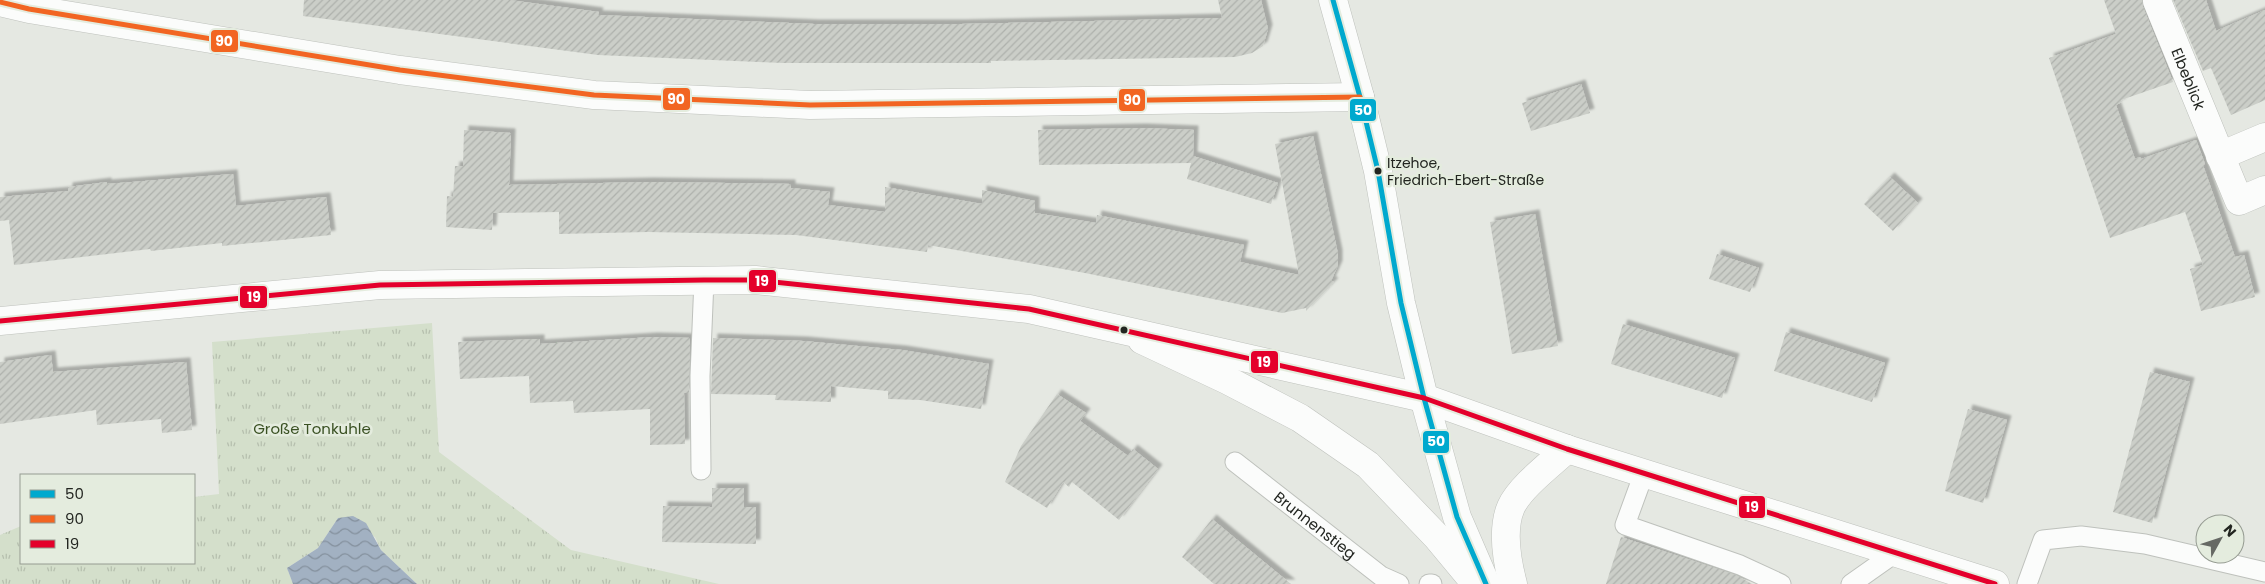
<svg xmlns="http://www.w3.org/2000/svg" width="2265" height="584" viewBox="0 0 2265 584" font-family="Poppins,sans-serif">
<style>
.park{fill:url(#park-tufts)}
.water{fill:url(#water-waves)}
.building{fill:url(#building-hatch);filter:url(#shadow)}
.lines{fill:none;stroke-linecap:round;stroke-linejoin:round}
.service-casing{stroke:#bec1bc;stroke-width:21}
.minor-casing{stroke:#bec1bc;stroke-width:29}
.secondary-casing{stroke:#bec1bc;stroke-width:29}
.primary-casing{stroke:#bec1bc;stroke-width:29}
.service{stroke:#fbfcfb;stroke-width:19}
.minor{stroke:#fbfcfb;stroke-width:28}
.secondary{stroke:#fbfcfb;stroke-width:28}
.primary{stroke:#fbfcfb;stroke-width:28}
.bus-1-casing{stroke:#e4ecde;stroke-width:9}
.bus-2-casing{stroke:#e4ecde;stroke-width:9}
.bus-3-casing{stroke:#e4ecde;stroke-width:9}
.bus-1{stroke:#00a9ce;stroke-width:5}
.bus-2{stroke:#f26522;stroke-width:5}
.bus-3{stroke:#e4002b;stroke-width:5}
.bus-dot{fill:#222520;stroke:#e4ecde;stroke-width:2}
.labels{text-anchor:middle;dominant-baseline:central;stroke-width:5;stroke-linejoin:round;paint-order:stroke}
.bus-label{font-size:14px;fill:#222520;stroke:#e4ecde;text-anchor:start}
.street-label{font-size:15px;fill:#222520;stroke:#e4ecde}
.park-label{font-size:15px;fill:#3a5123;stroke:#e4ecde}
.line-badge{stroke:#e4ecde;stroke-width:2}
.badge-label{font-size:14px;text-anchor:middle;font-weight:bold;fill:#fff}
</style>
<defs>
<pattern id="park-tufts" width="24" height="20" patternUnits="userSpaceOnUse" patternTransform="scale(1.25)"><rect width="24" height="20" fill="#d4dfcb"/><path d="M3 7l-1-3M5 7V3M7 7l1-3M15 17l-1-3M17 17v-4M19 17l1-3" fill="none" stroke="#b6bfae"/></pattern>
<pattern id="water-waves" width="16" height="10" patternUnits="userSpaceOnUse" patternTransform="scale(1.25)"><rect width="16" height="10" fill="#a2b1c2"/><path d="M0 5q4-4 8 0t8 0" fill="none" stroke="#84909d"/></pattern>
<pattern id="building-hatch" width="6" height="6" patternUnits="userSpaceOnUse" patternTransform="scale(1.25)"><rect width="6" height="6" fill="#cbcec8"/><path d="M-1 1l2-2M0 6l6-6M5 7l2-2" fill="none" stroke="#aeb1ac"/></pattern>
<filter id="shadow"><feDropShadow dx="4.5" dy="-4.5" stdDeviation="1" flood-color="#0004"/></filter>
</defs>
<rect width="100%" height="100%" fill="#e5e8e2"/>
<polygon class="park" points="432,323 439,452 571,550 719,584 417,584 381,550 375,537 338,518 318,548 287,568 293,584 0,584 0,535 21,526 21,563 194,563 194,497 219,494 212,342"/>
<polygon class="water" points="353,516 366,523 381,550 417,584 293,584 287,568 318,548 338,518"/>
<g class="building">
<polygon points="304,0 509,0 599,12 598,15 814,24 961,24 1222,18 1218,0 1261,0 1268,29 1263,46 1252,53 1235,57 991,61 991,63 783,63 598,55 303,16"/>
<polygon points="2104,0 2142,0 2143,7 2173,82 2121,100 2122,102 2116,105 2135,159 2140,157 2141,159 2196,140 2205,164 2203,165 2235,257 2244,255 2255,297 2201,311 2190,269 2203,265 2185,212 2110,238 2049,58 2116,34"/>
<polygon points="2173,0 2206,0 2216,31 2265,10 2265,100 2231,115 2211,68 2203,71"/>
<polygon points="1581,84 1590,113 1531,131 1522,103"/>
<polygon points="1142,128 1194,130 1193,156 1278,183 1271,204 1187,179 1191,163 1039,165 1038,130"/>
<polygon points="464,130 511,133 509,185 649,182 791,184 791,188 830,192 828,205 885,212 885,187 982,204 982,190 1035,201 1035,213 1096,223 1097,215 1244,245 1240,262 1299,275 1275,144 1313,136 1338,254 1338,265 1331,281 1334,282 1306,311 1306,308 1282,313 1085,273 928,245 927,252 796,235 648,232 559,234 559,212 493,213 492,230 446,227 447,196 453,197 455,166 463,166"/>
<polygon points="233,174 236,206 326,197 331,235 222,246 222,243 151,251 150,249 14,265 9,220 0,221 0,197 68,191 68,187 107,182 107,184"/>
<polygon points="1890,177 1918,203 1893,231 1864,204"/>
<polygon points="1535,214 1558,346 1512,354 1490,222"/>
<polygon points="1717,254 1759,268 1750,292 1709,279"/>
<polygon points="1623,324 1735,358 1722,398 1611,364"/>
<polygon points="1786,332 1885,363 1872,402 1774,371"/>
<polygon points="653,337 690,338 689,393 684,393 685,444 650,445 650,409 574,413 573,401 530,403 529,376 460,379 458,342 540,339 540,344"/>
<polygon points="713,338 803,341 902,350 989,364 981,409 920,400 888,399 888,391 831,386 831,402 775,400 776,395 711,394"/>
<polygon points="51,355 53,372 186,362 192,430 162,433 161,419 97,425 96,410 0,424 0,362"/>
<polygon points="2150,372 2190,382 2152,523 2113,512"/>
<polygon points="1057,394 1086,413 1080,421 1128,456 1133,449 1158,469 1119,520 1072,482 1069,487 1063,482 1047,508 1005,482 1021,446"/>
<polygon points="1968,409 2007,420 1983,503 1945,491"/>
<polygon points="712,488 744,488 744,507 756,507 756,544 662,542 663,506 712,507"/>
<polygon points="1212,519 1230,534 1291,584 1214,584 1182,557"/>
<polygon points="1621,537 1736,575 1752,584 1606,584"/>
</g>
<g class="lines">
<g class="service-casing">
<g id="service">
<path id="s1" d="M1235,462l146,114 18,8"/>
<polyline points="701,470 700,376 704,280"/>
<polyline points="1644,473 1625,525 1740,565 1781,584"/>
<polyline points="1429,584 1432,584"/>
<polyline points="1851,584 1895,553"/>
<polyline points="2027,584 2043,540 2081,536 2145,544 2265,572"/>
</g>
</g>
<g class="minor-casing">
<g id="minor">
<path id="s2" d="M2157,1l82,200 26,-11"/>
<polyline points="0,2 29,9 400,70 594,95 810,105 1360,97"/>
<polyline points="2220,156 2265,137"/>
<polyline points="1142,340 1227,380 1300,418 1368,465 1437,537 1476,584"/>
<path d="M1513,584c-6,-23 -12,-54 -2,-77 9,-20 40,-43 56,-58"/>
</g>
</g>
<g class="secondary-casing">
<polyline id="secondary" points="0,321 380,285 755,280 1029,309 1424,398"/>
</g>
<g class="primary-casing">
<g id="primary">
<polyline points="1333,0 1360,97 1378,171 1401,303 1424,398 1457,517 1486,584"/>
<polyline points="1424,398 1567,449 1995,584"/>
</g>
</g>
<use href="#service" class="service"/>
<use href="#minor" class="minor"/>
<use href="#secondary" class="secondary"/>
<use href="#primary" class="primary"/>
<g class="bus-1-casing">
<polyline id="bus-1" points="1333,0 1360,97 1378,171 1401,303 1424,398 1457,517 1486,584"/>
</g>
<g class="bus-2-casing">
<polyline id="bus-2" points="0,2 29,9 400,70 594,95 810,105 1360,97"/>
</g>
<g class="bus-3-casing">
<polyline id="bus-3" points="0,321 380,285 704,280 755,280 1029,309 1424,398 1567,449 1995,584"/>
</g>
<use href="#bus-1" class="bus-1"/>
<use href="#bus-2" class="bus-2"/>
<use href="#bus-3" class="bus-3"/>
</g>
<g class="bus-dot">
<circle cx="1378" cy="171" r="4.5"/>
<circle cx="1124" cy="330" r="4.5"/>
</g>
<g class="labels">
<g class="bus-label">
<text x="1387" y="163">Itzehoe,<tspan x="1387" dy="17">Friedrich-Ebert-Straße</tspan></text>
</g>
<g class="street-label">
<text stroke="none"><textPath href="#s2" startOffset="84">Elbeblick</textPath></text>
<text stroke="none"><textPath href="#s1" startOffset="102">Brunnenstieg</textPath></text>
</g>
<g class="park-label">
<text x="312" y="428">Große Tonkuhle</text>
</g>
</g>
<g class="line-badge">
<rect x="210" y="29" width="29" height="24" rx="5" fill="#f26522"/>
<rect x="662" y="87" width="29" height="24" rx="5" fill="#f26522"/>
<rect x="1118" y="88" width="28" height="24" rx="5" fill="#f26522"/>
<rect x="1349" y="98" width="28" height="24" rx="5" fill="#00a9ce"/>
<rect x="748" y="269" width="29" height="24" rx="5" fill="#e4002b"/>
<rect x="239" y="285" width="29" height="24" rx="5" fill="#e4002b"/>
<rect x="1250" y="350" width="29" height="24" rx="5" fill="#e4002b"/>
<rect x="1422" y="430" width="28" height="24" rx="5" fill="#00a9ce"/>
<rect x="1738" y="495" width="28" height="24" rx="5" fill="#e4002b"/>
</g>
<g class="badge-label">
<text x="224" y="46">90</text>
<text x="676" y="104">90</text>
<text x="1132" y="105">90</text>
<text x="1363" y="115">50</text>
<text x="762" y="286">19</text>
<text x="254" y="302">19</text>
<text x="1264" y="367">19</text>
<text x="1436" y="446">50</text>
<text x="1752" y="512">19</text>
</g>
<rect x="20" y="474" width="175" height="90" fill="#e4ecde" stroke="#969c92"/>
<rect x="30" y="490" width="25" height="8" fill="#00a9ce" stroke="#969c92"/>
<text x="65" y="499" font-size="15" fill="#222520">50</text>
<rect x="30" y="515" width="25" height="8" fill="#f26522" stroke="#969c92"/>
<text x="65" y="524" font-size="15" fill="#222520">90</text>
<rect x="30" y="540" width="25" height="8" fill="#e4002b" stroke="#969c92"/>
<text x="65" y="549" font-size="15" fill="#222520">19</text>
<g transform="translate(2220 539) rotate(50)"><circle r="24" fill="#e4ecde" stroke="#969c92"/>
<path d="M0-4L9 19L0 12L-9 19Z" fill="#666964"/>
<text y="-8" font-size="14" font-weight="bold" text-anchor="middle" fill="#222520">N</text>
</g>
</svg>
